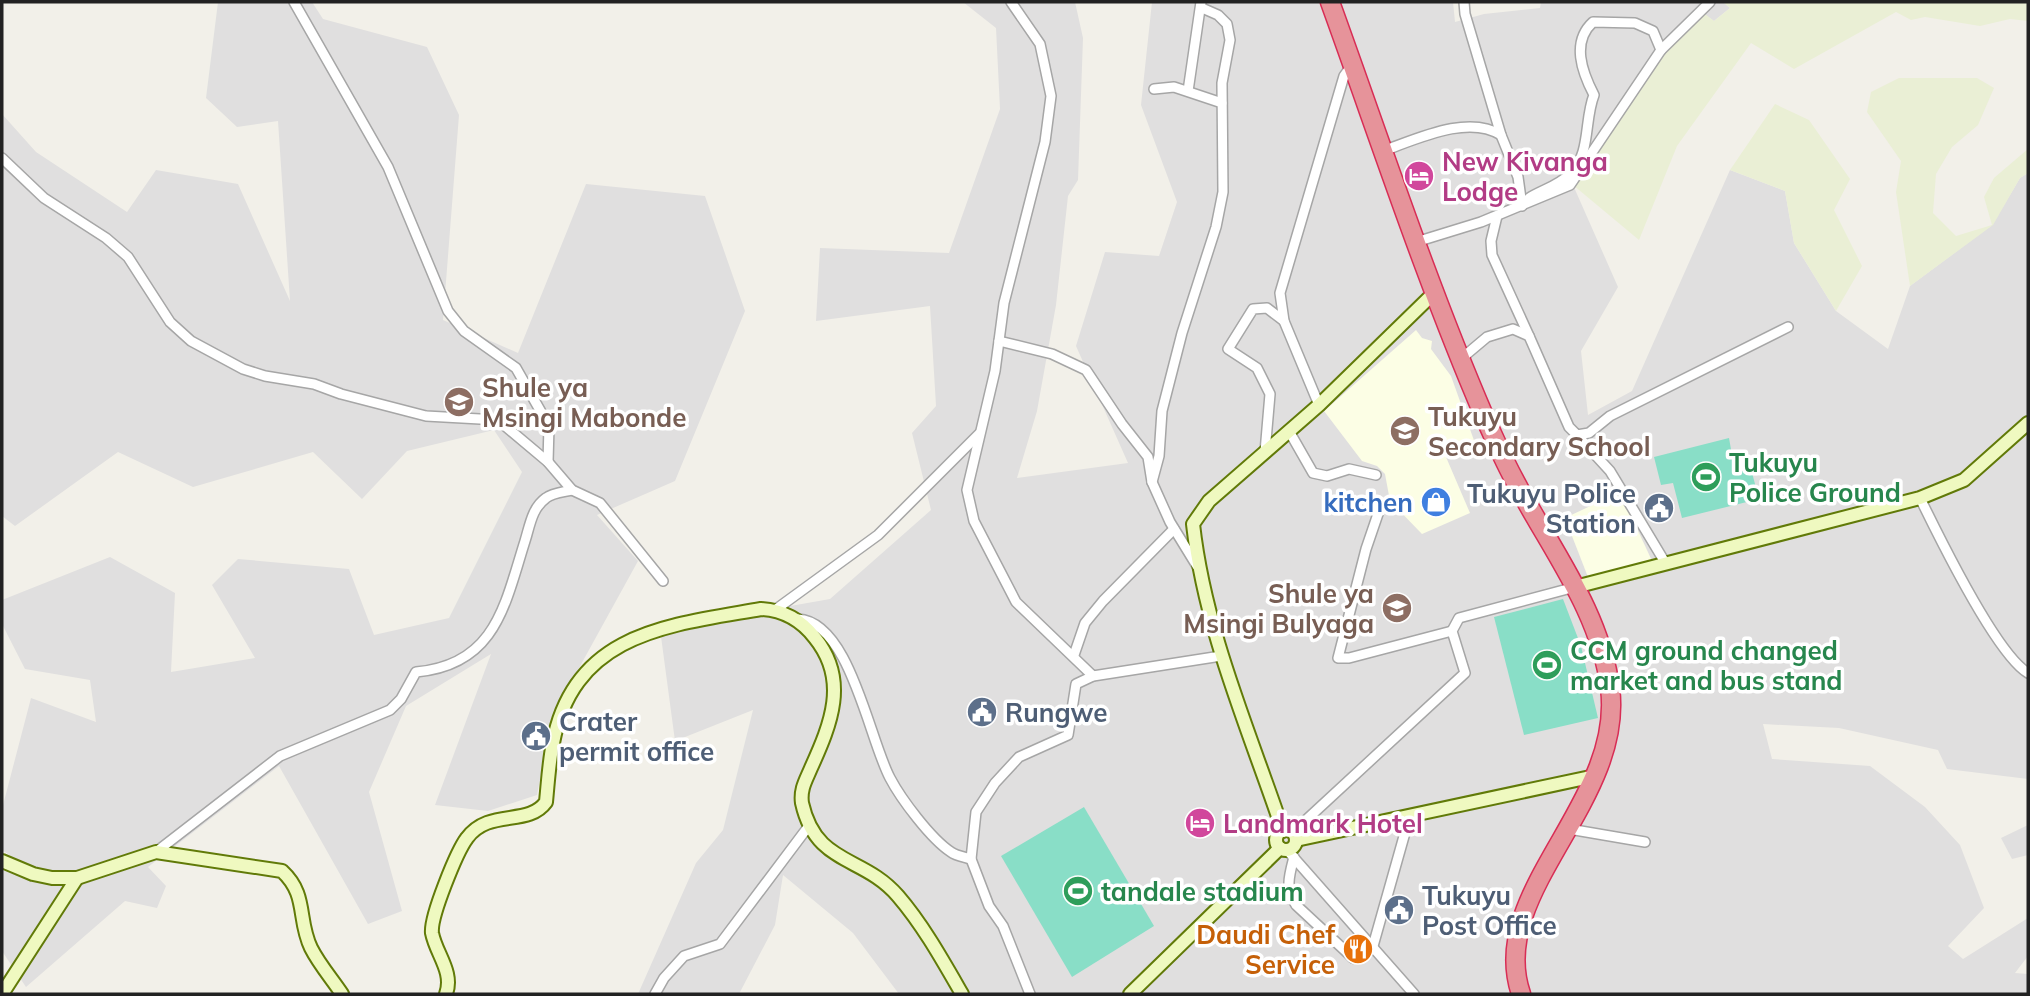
<svg xmlns="http://www.w3.org/2000/svg" width="2030" height="996" viewBox="0 0 2030 996" font-family="Mulish,sans-serif">
<style>
.residential{fill:#e0dfdf}
.education{fill:#fcfee5}
.farmland{fill:#eaefd5}
.pitch{fill:#89dec7}
.lines{fill:none;stroke-linecap:round;stroke-linejoin:round}
.street-casing{stroke:#a6a6a6;stroke-width:12}
.secondary-casing{stroke:#617a08;stroke-width:16}
.highway-casing{stroke:#d82d55;stroke-width:21}
.street{stroke:#fff;stroke-width:9}
.secondary{stroke:#eff9c0;stroke-width:12}
.highway{stroke:#e6939a;stroke-width:18}
.labels{text-anchor:middle;dominant-baseline:central;stroke-width:7;stroke-linejoin:round;paint-order:stroke}
.hotel-label{font-size:26px;font-weight:bold;fill:#b23c85;stroke:#fff;text-anchor:start}
.education-label{font-size:26px;font-weight:bold;fill:#785e54;stroke:#fff;text-anchor:start}
.leisure-label{font-size:26px;font-weight:bold;fill:#27864d;stroke:#fff;text-anchor:start}
.service-label{font-size:26px;font-weight:bold;fill:#4e5e75;stroke:#fff;text-anchor:start}
.shop-label{font-size:26px;font-weight:bold;fill:#366cbe;stroke:#fff;text-anchor:end}
.food-label{font-size:26px;font-weight:bold;fill:#c56008;stroke:#fff;text-anchor:end}
</style>
<rect width="100%" height="100%" fill="#f2f0e9"/>
<g class="residential">
<polygon points="218,2 312,2 323,19 427,47 459,115 443,320 518,353 586,184 705,196 745,311 675,481 597,515 638,561 552,717 537,795 488,811 435,805 491,654 406,706 369,792 402,911 368,924 279,766 148,867 166,886 157,908 125,901 26,987 2,951 2,869 11,856 2,850 2,809 31,698 96,722 90,680 25,669 2,624 2,600 110,557 175,593 171,672 255,658 212,585 238,559 349,569 374,635 449,618 522,472 494,430 407,451 362,499 313,452 193,487 118,452 15,526 2,516 2,114 36,152 127,212 156,170 238,184 290,301 278,121 237,127 206,98"/>
<polygon points="963,2 1075,2 1083,38 1078,180 1068,196 1056,305 1037,411 1017,478 1128,463 1076,346 1105,252 1159,256 1177,202 1141,105 1152,2 1453,2 1455,22 1484,14 1540,8 1541,2 1723,2 1730,8 1714,21 1697,9 1573,185 1618,287 1581,351 1588,415 1632,391 1730,170 1785,191 1794,243 1836,311 1888,349 1910,286 1992,225 2020,178 2028,173 2028,779 1947,769 1938,750 1839,728 1763,724 1772,759 1870,766 1925,807 1960,845 1984,908 1948,946 1963,959 2028,918 2028,956 2015,973 2028,974 2028,994 899,994 853,933 783,875 775,925 739,994 638,994 696,863 723,830 753,710 675,741 660,629 830,599 931,510 912,433 936,406 930,306 816,321 820,248 949,253 1000,109 996,28"/>
<polygon points="2028,825 2028,855 2012,859 2001,838"/>
</g>
<g class="education">
<polygon points="1416,330 1422,338 1432,341 1431,349 1451,376 1476,446 1446,457 1470,513 1422,534 1390,501 1385,474 1377,466 1362,461 1324,411"/>
<polygon points="1620,492 1653,563 1593,590 1565,518"/>
</g>
<g class="farmland">
<polygon points="1723,2 2028,2 2028,21 2010,19 1980,26 1925,17 1911,20 1896,12 1794,69 1751,43 1677,146 1639,240 1573,185 1637,87 1697,8 1714,21 1730,8"/>
<polygon points="1899,78 1977,78 1994,88 1978,125 1952,147 1936,174 1933,213 1956,236 1992,225 1984,197 1994,178 2028,149 2028,173 2020,178 1993,225 1910,286 1896,192 1901,161 1867,112 1871,92"/>
<polygon points="1775,104 1809,120 1850,179 1834,210 1862,266 1836,311 1794,243 1785,191 1730,170"/>
</g>
<g class="pitch">
<polygon points="1729,438 1735,472 1751,469 1759,499 1682,518 1673,483 1661,485 1654,457"/>
<polygon points="1563,599 1581,646 1598,718 1524,735 1494,617"/>
<polygon points="1084,807 1154,926 1072,977 1001,856"/>
</g>
<g class="lines">
<g class="street-casing">
<g id="street">
<polyline points="294,2 388,167 448,311 464,331 516,368 549,426 548,462"/>
<polyline points="1011,2 1040,44 1051,96 1045,142 1004,303 995,371 967,490 974,521 1016,602 1093,676"/>
<polyline points="1464,2 1465,14 1501,135 1518,177 1522,206"/>
<polyline points="1154,89 1174,87 1222,103"/>
<polyline points="1188,91 1201,2"/>
<path d="M1383,151c34,-12 85,-37 118,-16"/>
<polyline points="2,158 44,198 106,238 128,257 170,322 191,341 243,369 265,376 314,384 341,394 426,416 498,420 548,462 572,490 600,503 663,581"/>
<path d="M1529,198c13,-8 31,-13 42,-25 20,-20 13,-53 23,-78 -12,-23 -23,-53 -1,-73l42,1 18,8 8,19"/>
<polyline points="1497,216 1491,241 1492,255 1529,336"/>
<polyline points="1416,242 1481,222 1570,185 1661,50 1710,2"/>
<polyline points="999,341 1052,354 1086,370 1122,424 1148,457 1152,482 1170,522 1197,566"/>
<polyline points="1462,358 1487,337 1513,329 1529,336 1569,427 1577,435 1589,433 1610,416 1788,327"/>
<polyline points="1319,405 1284,321 1280,293 1344,76 1352,65"/>
<polyline points="1289,431 1313,473 1327,476 1349,469 1376,475"/>
<polyline points="1577,435 1610,471 1666,564"/>
<polyline points="1265,452 1270,394 1257,368 1228,349 1253,309 1267,308 1284,321"/>
<polyline points="1152,482 1159,456 1162,411 1182,333 1216,227 1223,192 1222,83 1230,40 1227,24 1218,15 1202,8"/>
<path d="M1920,498c18,37 76,156 108,175"/>
<polyline points="1379,511 1366,549 1338,658 1349,658 1452,631"/>
<polyline points="775,610 878,535 979,434"/>
<path d="M798,619c52,3 71,120 92,159 11,21 41,61 61,74 5,4 14,5 20,7"/>
<polyline points="1074,655 1085,623 1103,601 1174,529"/>
<polyline points="1569,829 1645,842"/>
<polyline points="1292,833 1465,673 1452,631 1459,618 1575,587"/>
<polyline points="1287,850 1414,994"/>
<path d="M156,852l124,-96 110,-46 11,-11 15,-27c80,-7 89,-68 109,-131 5,-16 7,-33 21,-43 6,-5 18,-6 26,-8"/>
<path d="M1294,857c-5,19 -9,31 2,48l57,53 20,-12 37,-131"/>
<polyline points="655,994 664,978 684,956 720,944 808,827"/>
<polyline points="1030,994 1003,926 989,906 971,859 976,812 995,783 1019,757 1068,735 1076,684 1093,676 1221,656"/>
</g>
</g>
<g class="secondary-casing">
<g id="secondary">
<polyline points="1575,587 1920,498 1964,480 2028,423"/>
<circle cx="1286" cy="840" r="10"/>
<path d="M1283,831c-34,-101 -78,-200 -90,-307l16,-23 110,-96 117,-114"/>
<polyline points="1296,840 1595,776"/>
<path d="M2,861l31,13 19,4h25l79,-26 126,19c26,24 15,48 29,77 8,16 21,31 31,46"/>
<polyline points="2,994 77,878"/>
<path d="M446,994c8,-22 -10,-40 -14,-61 -2,-16 25,-82 35,-95 22,-30 61,-11 79,-36 2,-20 3,-40 7,-59 21,-111 117,-118 208,-134 23,1 40,11 54,29 34,42 16,86 -4,130 -5,12 -11,21 -9,35 14,63 61,52 96,93 25,29 45,65 64,98"/>
<polyline points="1130,994 1280,848"/>
</g>
</g>
<g class="highway-casing">
<path id="highway" d="M1330,2c50,138 96,279 154,414 10,21 19,43 30,63 35,68 86,131 96,209 15,114 -124,204 -89,306"/>
</g>
<use href="#street" class="street"/>
<use href="#secondary" class="secondary"/>
<use href="#highway" class="highway"/>
</g>
<defs>
<g id="hotel-disc" transform="scale(1.575)"><circle r="9.5" fill="#d1479c" stroke="#fff"/><path d="M-6-4.5h1.5V1H6V5H4.5V3h-9V5H-6ZM-4 0a1.8 1.8 0 1 1 3.6 0ZM.5 0V-2.5h3Q6-2.5 6 0Z" fill="#fff"/></g>
<g id="school-disc" transform="scale(1.575)"><circle r="9.5" fill="#8d6e63" stroke="#fff"/><path d="M0-5L7-2L0 1L-7-2ZM-4 1L0 2.5L4 1V4Q0 6-4 4Z" fill="#fff"/></g>
<g id="stadium-disc" transform="scale(1.575)"><circle r="9.5" fill="#2e9e5b" stroke="#fff"/><path d="M0-5a6.5 5 0 1 0 0 10a6.5 5 0 1 0 0-10ZM-3.5-1.8h7v3.6h-7Z" fill="#fff"/></g>
<g id="shop-disc" transform="scale(1.575)"><circle r="9.5" fill="#3f7fe0" stroke="#fff"/><path d="M-5-2.5h2.3a2.7 3.5 0 0 1 5.4 0H5L5.5 6h-11ZM-1.5-2.5h3a1.5 2.3 0 0 0-3 0Z" fill="#fff"/></g>
<g id="civic-disc" transform="scale(1.575)"><circle r="9.5" fill="#5c6f8a" stroke="#fff"/><path d="M-.6-6.5H3V-4.5H.6V-3L4-1V1h2V6H-6V1h2V-1L-.6-3ZM-1.2 2.5V6h2.4V2.5Z" fill="#fff"/></g>
<g id="restaurant-disc" transform="scale(1.575)"><circle r="9.5" fill="#e8710a" stroke="#fff"/><path d="M-5-6h1v4h1v-4h1v4h1v-4h1v5L-1.5 .5V6h-2V.5L-5-1ZM5-6V6H3V1.5H1.5Q1.5-4 5-6Z" fill="#fff"/></g>
</defs>
<g fill-rule="evenodd">
<use href="#hotel-disc" x="1419" y="176"/>
<use href="#school-disc" x="459" y="402"/>
<use href="#school-disc" x="1405" y="431"/>
<use href="#stadium-disc" x="1706" y="477"/>
<use href="#shop-disc" x="1436" y="502"/>
<use href="#civic-disc" x="1659" y="508"/>
<use href="#school-disc" x="1397" y="608"/>
<use href="#stadium-disc" x="1547" y="665"/>
<use href="#civic-disc" x="982" y="712"/>
<use href="#civic-disc" x="536" y="736"/>
<use href="#hotel-disc" x="1200" y="823"/>
<use href="#stadium-disc" x="1078" y="891"/>
<use href="#civic-disc" x="1399" y="910"/>
<use href="#restaurant-disc" x="1358" y="949"/>
</g>
<g class="labels">
<g class="hotel-label">
<text x="1442" y="161">New Kivanga<tspan x="1442" dy="30">Lodge</tspan></text>
<text x="1223" y="823">Landmark Hotel</text>
</g>
<g class="education-label">
<text x="482" y="387">Shule ya<tspan x="482" dy="30">Msingi Mabonde</tspan></text>
<text x="1428" y="416">Tukuyu<tspan x="1428" dy="30">Secondary School</tspan></text>
<text x="1374" y="593" text-anchor="end">Shule ya<tspan x="1374" dy="30">Msingi Bulyaga</tspan></text>
</g>
<g class="leisure-label">
<text x="1729" y="462">Tukuyu<tspan x="1729" dy="30">Police Ground</tspan></text>
<text x="1570" y="650">CCM ground changed<tspan x="1570" dy="30">market and bus stand</tspan></text>
<text x="1101" y="891">tandale stadium</text>
</g>
<g class="service-label">
<text x="1636" y="493" text-anchor="end">Tukuyu Police<tspan x="1636" dy="30">Station</tspan></text>
<text x="1005" y="712">Rungwe</text>
<text x="559" y="721">Crater<tspan x="559" dy="30">permit office</tspan></text>
<text x="1422" y="895">Tukuyu<tspan x="1422" dy="30">Post Office</tspan></text>
</g>
<g class="shop-label">
<text x="1413" y="502">kitchen</text>
</g>
<g class="food-label">
<text x="1335" y="934">Daudi Chef<tspan x="1335" dy="30">Service</tspan></text>
</g>
</g>
<rect width="2030" height="996" fill="none" stroke="#222222" stroke-width="7"/>
</svg>
